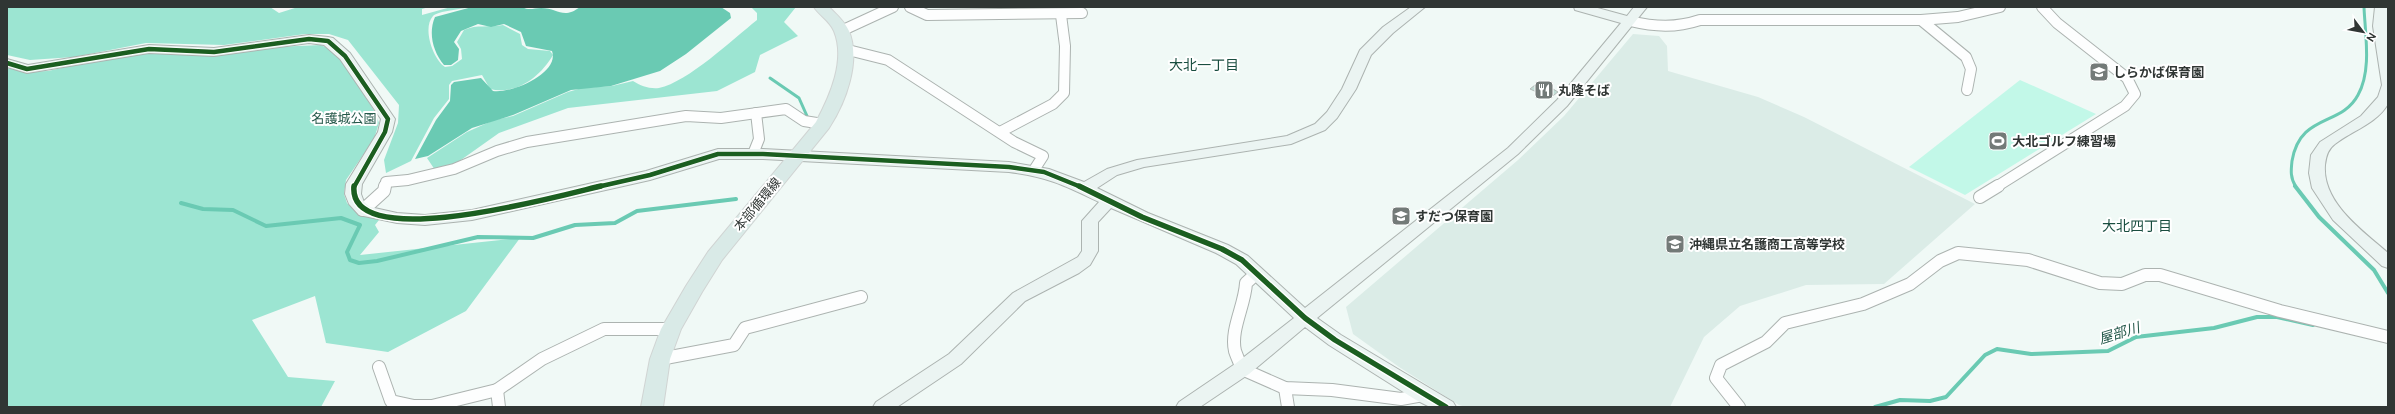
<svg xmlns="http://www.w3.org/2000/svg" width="2395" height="414" viewBox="0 0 2395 414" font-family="Ubuntu,'Noto Sans JP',sans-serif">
  <rect width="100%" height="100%" fill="#f0f9f6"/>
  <path fill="#dbece7" d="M1633 34 1659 36 1667 46 1668 71 1758 97 1804 117 1975 204 1884 284 1806 285 1740 306 1704 337 1670 407H1466L1459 405 1399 367 1353 334 1346 307 1518 160 1564 116Z"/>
  <path fill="#c2f8e8" d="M2020 80 2096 114 1965 195 1909 167Z"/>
  <g fill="#9ce5d2">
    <path d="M7 7H270L279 13 298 7H429L422 9V15L451 7H470C462 9 438 11 433 16 422 28 433 59 445 67L452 66 462 59 461 49 457 42 464 30C477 24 489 28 503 25L520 34 522 45 528 49 550 51 553 55C540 77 517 95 490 89L482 75 452 81 449 85V99L434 118 411 161 386 173 384 160 398 123 399 105 348 40 329 34H305L224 45 146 43 74 57 30 60 7 55Z"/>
    <path d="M751 7H796L784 22 798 36 760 55 755 72 717 91 568 108 499 133 451 167 435 170 427 158 467 132 494 120 513 116 568 92 582 88 612 86 633 81C641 86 649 89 659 88 688 82 733 39 757 20V13Z"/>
    <path d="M321 45 338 53 375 112 379 123 374 139 346 180 344 194 347 203 358 214 379 220 375 225 379 232 360 255 520 238 466 311 388 352 326 343 315 296 252 320 288 377 335 381 321 407H7V68L25 72 48 71 121 55 160 52 214 56 275 47Z"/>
  </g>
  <path fill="#6acab3" d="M472 7H522C530 11 533 8 541 8 558 8 563 20 580 7H721L730 13 731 18 686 54 660 71 611 86 571 90 513 115 472 128 428 156 415 159 436 120 450 101 451 85 454 82 481 78 493 91C511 94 560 73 552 51L526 46 521 32 504 24 491 27 478 24 461 31 454 42 459 49 458 60 451 65H444C433 52 428 33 435 17Z"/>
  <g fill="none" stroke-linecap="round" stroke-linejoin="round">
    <g stroke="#6acab3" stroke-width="3">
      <path d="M770 78 799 98 807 116"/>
      <path d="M2296 187C2290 178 2291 170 2292 161 2300 113 2341 127 2358 95 2372 70 2365 34 2364 7"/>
    </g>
    <g stroke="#6acab3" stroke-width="4">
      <path d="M2295 186 2319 217 2374 270 2388 293"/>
      <path d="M181 203 203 209 233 210 266 226 341 218 360 225 347 252 350 260 359 263 377 261 478 237 533 238 575 225 615 223 637 211 736 199"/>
      <path d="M1875 407 1900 400 1930 401 1946 397 1985 355 1997 349 2031 354 2108 351 2136 337 2214 328 2257 317H2277L2313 325"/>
    </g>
  </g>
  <path fill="#c2ded6" stroke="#b6bcba" d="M1540 81 1558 92 1550 98 1530 89Z"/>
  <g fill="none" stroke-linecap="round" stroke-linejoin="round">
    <g stroke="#acb3b0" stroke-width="12">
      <g id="street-far1">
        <path d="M910 7 927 15 1082 13"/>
        <path d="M1921 20 1966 57 1971 69 1967 90"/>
        <path d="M1630 21C1655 27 1676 28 1700 20H1921L1958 17 2000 7"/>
        <path d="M841 31 893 7"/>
        <path d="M844 49 888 60 1014 142 1043 156 1034 170"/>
        <path d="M1000 132 1053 104 1064 93 1065 46 1061 15"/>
        <path d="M753 154 759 139 756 113"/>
        <path d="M385 187 386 182 408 180 454 169 497 151 527 142 686 116 721 118 786 109 804 121 823 124"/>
        <path d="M1996 187 2125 106 2135 94 2127 78 2057 23 2042 7"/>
      </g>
    </g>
    <g stroke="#acb3b0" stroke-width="14">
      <g id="street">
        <path d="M1980 197 1998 186"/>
        <path d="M363 210 384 191 385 186"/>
        <path d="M1257 273 1246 283C1245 305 1230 330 1235 351 1237 357 1240 363 1242 369L1285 388 1332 390 1401 399 1423 395"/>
        <path d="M660 359 734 345 745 328 861 297"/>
        <path d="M379 367 391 401 414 406H432L497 390 542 359 604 329H671"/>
        <path d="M1285 388 1288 407"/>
        <path d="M497 390 499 407"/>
        <path d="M1739 407 1716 378 1721 365 1766 342 1785 323 1863 304 1910 284 1940 261 1958 253 2028 260 2100 283 2122 284 2145 275H2160L2280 311 2388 337"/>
      </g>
    </g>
    <g stroke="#acb3b0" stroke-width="2">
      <g id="secondary">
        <path d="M1411 7H1425L1393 33 1371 55 1356 89 1337 118 1325 130 1291 144 1144 167 1117 175 1097 188 1148 213 1228 245 1248 256 1305 308 1508 148 1557 100 1621 23 1575 10 1574 7H1594L1627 16 1634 7H1647L1567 106 1518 154 1317 318 1341 335 1453 402 1456 407H1430L1416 400 1329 345 1305 327 1249 374 1200 407H1176L1179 402 1235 364 1294 318 1236 264 1216 253 1111 208 1098 222V251L1090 265 1079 273 1025 301 961 364 897 407H873L876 402 949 354 1013 293 1078 257 1082 251V221L1099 202C1064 185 1048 177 1009 172L763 159H719L650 180 472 220 425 225 397 223 359 215 349 204 345 194 346 184 378 132 381 119 340 59 324 45 309 43 214 56 149 53 27 73 7 67V59L28 65 149 45 214 48 309 35 328 37 333 38 350 53 395 119 392 132 362 184 361 194 364 202 370 207 397 213 425 215 472 210 646 171 718 149H763L1009 162 1049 169 1084 182 1107 169 1137 160 1287 136 1315 124 1327 112 1342 89 1360 50 1383 27Z"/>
        <path d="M2375 7H2387L2388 104C2376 124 2353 130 2335 144 2328 149 2326 156 2325 165 2322 203 2363 231 2388 253V268L2382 266 2333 220 2312 188 2309 173 2311 155 2320 142 2361 116 2378 97 2382 85 2373 26Z"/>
      </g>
    </g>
    <g stroke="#d0d4d3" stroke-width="2">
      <path id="primary" d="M814 7H829C836 14 845 22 849 31 861 61 846 102 829 128L722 260 702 292 681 329 670 359 663 407H641L650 359 661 329 686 286 708 252 816 122C830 96 846 60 834 31 830 21 819 15 814 7Z"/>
    </g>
    <use href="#street-far1" stroke="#fdfefe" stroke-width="10"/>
    <use href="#street" stroke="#fdfefe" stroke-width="12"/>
    <use href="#secondary" fill="#ebf4f2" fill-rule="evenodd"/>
    <use href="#primary" fill="#d9eae7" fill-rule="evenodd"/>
    <g stroke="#fff" stroke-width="6">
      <g id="cycleway-far1">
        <path d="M7 63 27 69 149 49 214 52 309 39 328 41 345 56 388 119 385 132 354 187"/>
        <path d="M597 187 650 175 718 154H763L1009 167 1044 172 1081 187"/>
      </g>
    </g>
    <g stroke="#fff" stroke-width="8">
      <g id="cycleway">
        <path d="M354 186C347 256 566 194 601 186"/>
        <path d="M1079 186 1142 217 1222 249 1242 260 1305 318 1335 340 1446 407"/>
      </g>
    </g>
    <use href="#cycleway-far1" stroke="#1b5e20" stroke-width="4.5"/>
    <use href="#cycleway" stroke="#1b5e20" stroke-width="5.5"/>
  </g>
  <defs>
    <g id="school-square" transform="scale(1)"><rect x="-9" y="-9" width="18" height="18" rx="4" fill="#737a78" stroke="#fff"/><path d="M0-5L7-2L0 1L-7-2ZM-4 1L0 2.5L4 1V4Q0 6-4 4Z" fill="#fff"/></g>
    <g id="restaurant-square" transform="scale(1)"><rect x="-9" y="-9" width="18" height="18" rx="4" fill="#737a78" stroke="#fff"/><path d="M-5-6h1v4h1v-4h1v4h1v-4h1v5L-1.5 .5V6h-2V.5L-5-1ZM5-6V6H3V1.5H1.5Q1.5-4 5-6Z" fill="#fff"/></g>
    <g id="stadium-square" transform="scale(1)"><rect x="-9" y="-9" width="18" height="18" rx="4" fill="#737a78" stroke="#fff"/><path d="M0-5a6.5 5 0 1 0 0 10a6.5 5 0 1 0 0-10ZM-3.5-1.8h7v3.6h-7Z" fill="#fff"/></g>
  </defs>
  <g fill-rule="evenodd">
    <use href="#school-square" x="2099" y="72"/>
    <use href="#restaurant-square" x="1544" y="90"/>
    <use href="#stadium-square" x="1998" y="141"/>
    <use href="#school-square" x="1401" y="216"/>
    <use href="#school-square" x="1675" y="244"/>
  </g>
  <g text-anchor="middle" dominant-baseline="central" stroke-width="4" stroke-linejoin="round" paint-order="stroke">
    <g font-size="13" font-weight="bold" fill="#303634" stroke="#fff" text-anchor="start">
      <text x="2113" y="72">しらかば保育園</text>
      <text x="1558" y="90">丸隆そば</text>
      <text x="2012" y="141">大北ゴルフ練習場</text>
      <text x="1415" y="216">すだつ保育園</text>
      <text x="1689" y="244">沖縄県立名護商工高等学校</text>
    </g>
    <g font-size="13" fill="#25584a" stroke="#fff">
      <text x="344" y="118">名護城公園</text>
    </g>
    <g font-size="13" fill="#303634" stroke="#fff">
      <text transform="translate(757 204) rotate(-50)">本部循環線</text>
    </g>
    <g font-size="14" fill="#1a4e40" stroke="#fff">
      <text x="1204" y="65">大北一丁目</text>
      <text x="2137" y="226">大北四丁目</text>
    </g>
    <g font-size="14" font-style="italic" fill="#24584a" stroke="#fff">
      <text transform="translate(2119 333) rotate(-17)">屋部川</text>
    </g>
  </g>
  <rect width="2395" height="414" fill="none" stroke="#303634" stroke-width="16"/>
  <g transform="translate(2363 32) rotate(122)" stroke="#ffffff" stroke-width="3" paint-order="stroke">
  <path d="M0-3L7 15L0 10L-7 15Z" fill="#303634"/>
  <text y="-6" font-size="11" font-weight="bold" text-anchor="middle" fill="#303634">N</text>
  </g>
</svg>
